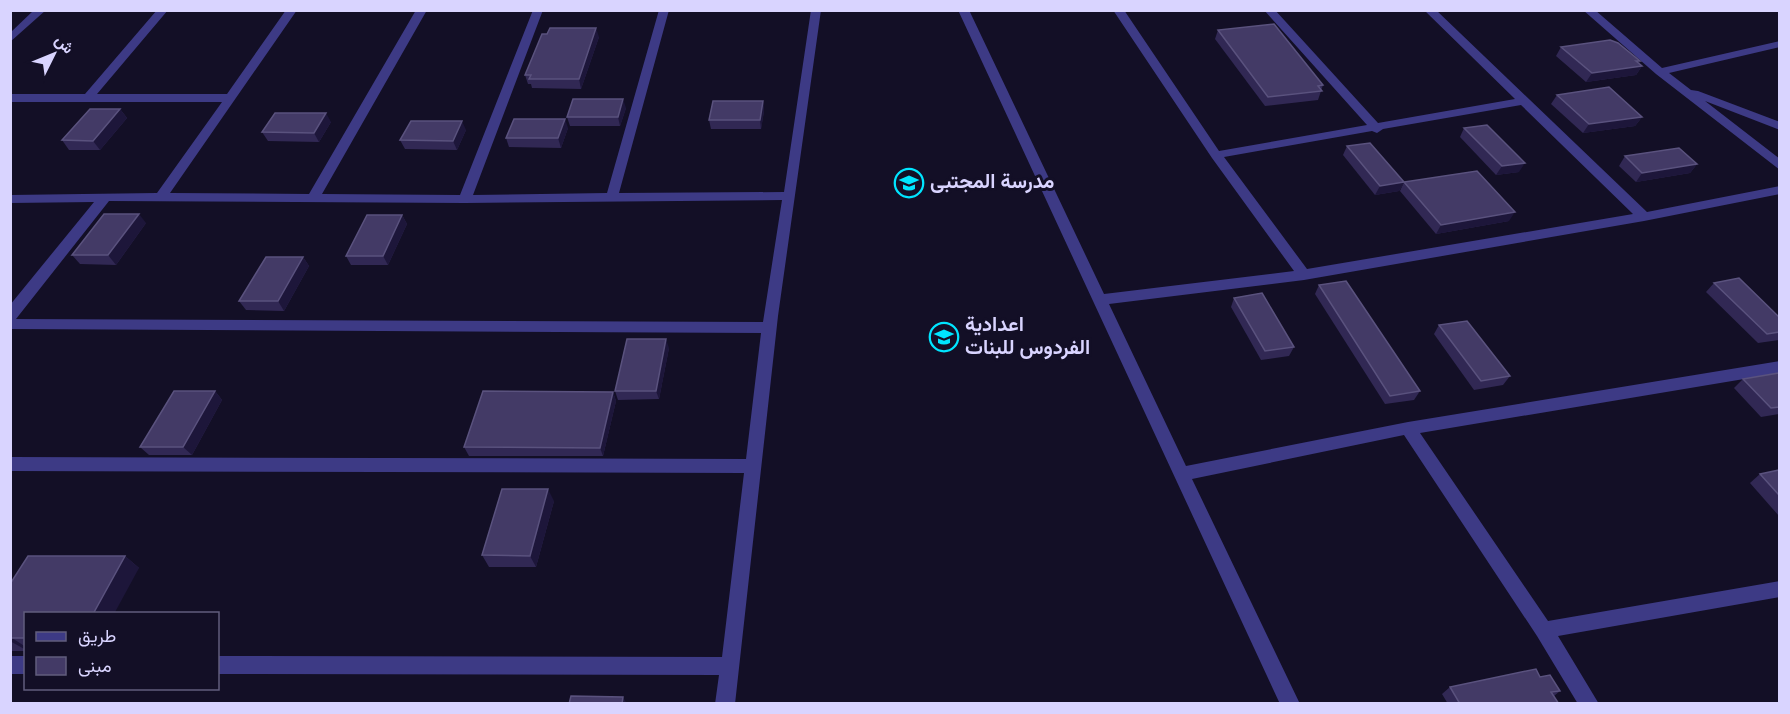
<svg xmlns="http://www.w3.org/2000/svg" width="1790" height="714" viewBox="0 0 1790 714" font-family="Overpass,Vazirmatn,sans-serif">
  <rect width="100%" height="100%" fill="#130f26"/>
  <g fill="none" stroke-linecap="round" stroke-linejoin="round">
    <g fill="#3d3a85" fill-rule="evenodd">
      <path d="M34 10H46L10 42V33Z"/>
      <path d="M157 10H168L97 94H227L286 10H297L170 193 309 194 416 10H427L322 194 460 195 533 10H543L473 195 607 193 659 10H669L619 193 784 192 811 10H821L778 316 735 704H715L719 675 218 674V656L722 657 744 473 10 471V457L746 459 761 333 10 329V305L94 202 10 203V195L157 193 222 102H10V94H85ZM782 200 763 322 16 319 109 201 465 203Z"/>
      <path d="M958 10H969L1104 294 1294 271 1212 158 1113 10H1124L1219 151 1367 125 1264 10H1275L1378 123 1515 99 1424 10H1436L1647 212 1780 186V194L1644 221 1304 280 1109 304 1186 466 1408 422 1780 361V373L1420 433 1548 621 1780 581V597L1558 636 1599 704H1578L1537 636 1404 435 1192 479 1300 704H1280ZM1521 105 1633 214 1307 269 1224 157 1372 131 1377 133 1383 129Z"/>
      <path d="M1583 10H1595L1662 68 1780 41V47L1669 73 1691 90 1698 91 1780 122V130L1705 101 1780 159V170L1656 74Z"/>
      <rect x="10" y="656" width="16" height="18"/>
    </g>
  </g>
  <g fill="#312854">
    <path d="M1218 30 1323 85 1318 100 1265 106 1215 39Z"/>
    <path d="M547 34 599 37 581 89 532 88 531 84H528L525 75Z"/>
    <path d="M1561 47 1640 61 1639 64 1642 66 1636 75 1586 82 1556 56Z"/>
    <path d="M1557 95 1642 117 1635 126 1583 133 1551 104Z"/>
    <path d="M763 101 764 111 761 129H711L709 120Z"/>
    <path d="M626 108 620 126H570L567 117Z"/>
    <path d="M120 109 127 118 100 150H69L62 140Z"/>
    <path d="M331 122 319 142 268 141 262 132Z"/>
    <path d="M568 128 561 148 509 147 506 138Z"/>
    <path d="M1464 128 1519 172 1496 175 1460 137Z"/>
    <path d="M466 130 457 150 405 149 400 140Z"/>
    <path d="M1347 146 1404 182 1399 191 1375 195 1343 155Z"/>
    <path d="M1625 156 1697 164 1690 173 1636 182 1619 166Z"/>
    <path d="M1404 182 1509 221 1436 234 1400 191Z"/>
    <path d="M402 215 407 224 388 265H351L346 256Z"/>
    <path d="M146 223 116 265 80 264 72 255Z"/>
    <path d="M303 257 309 266 284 311 246 310 239 301Z"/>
    <path d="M1714 283 1779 317V340L1758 343 1706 292Z"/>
    <path d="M1319 285 1420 391 1414 400 1385 404 1315 294Z"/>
    <path d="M1234 298 1294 347 1289 356 1261 360 1231 307Z"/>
    <path d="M1439 325 1510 376 1503 385 1474 390 1434 334Z"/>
    <path d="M669 348 659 399 618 400 615 391Z"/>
    <path d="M1779 373V414L1761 417 1734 388 1743 379Z"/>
    <path d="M215 391 222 400 192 455H149L140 447Z"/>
    <path d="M613 392 616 401 603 456H469L464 447Z"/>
    <path d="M1779 470V516L1750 483 1760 474Z"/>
    <path d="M554 501 536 567H489L482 555Z"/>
    <path d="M125 556 139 568 26 614V651H10V584Z"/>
    <path d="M1540 677 1560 691 1554 696 1559 704H1448L1442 694 1450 687Z"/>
  </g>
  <g fill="#1d163a">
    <path d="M596 28 599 37 581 89 579 79Z"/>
    <path d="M1636 61H1640L1636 67 1642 66 1636 75 1586 82 1592 73Z"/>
    <path d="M623 99 626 108 620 126 618 117Z"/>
    <path d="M763 101 764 111 761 129 760 120Z"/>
    <path d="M120 109 127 118 100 150 93 141Z"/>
    <path d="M326 113 331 122 319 142 314 133Z"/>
    <path d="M1642 117 1635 126 1583 133 1589 124Z"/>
    <path d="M565 119 568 128 561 148 558 138Z"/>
    <path d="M462 121 466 130 457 150 453 141Z"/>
    <path d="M1525 163 1519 172 1496 175 1502 166Z"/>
    <path d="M1697 164 1690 173 1636 182 1642 173Z"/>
    <path d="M1404 182 1399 191 1375 195 1380 186Z"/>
    <path d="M1515 212 1509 221 1436 234 1441 225Z"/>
    <path d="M139 214 146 223 116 265 108 255Z"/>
    <path d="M402 215 407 224 388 265 383 256Z"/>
    <path d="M303 257 309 266 284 311 278 301Z"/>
    <path d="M666 339 669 348 659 399 656 391Z"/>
    <path d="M215 391 222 400 192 455 183 447Z"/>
    <path d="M613 392 616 401 603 456 600 448Z"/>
    <path d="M548 489 554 501 536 567 530 556Z"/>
    <path d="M125 556 139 568 114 614H93Z"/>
    <path d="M12 638 26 647V650L10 641Z"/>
    <path d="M623 697 627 704H622Z"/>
  </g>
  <g fill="#433a66" stroke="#5a527e" stroke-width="1.5">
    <path d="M1274 24 1323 85 1318 86 1322 91 1268 97 1218 30Z"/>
    <path d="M550 28H596L579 79H529L531 75H525L542 34H547Z"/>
    <path d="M1610 40 1618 43 1640 61H1636L1642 66 1592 73 1561 47Z"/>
    <path d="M1609 87 1642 117 1589 124 1557 95Z"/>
    <path d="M573 99H623L618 117H567Z"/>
    <path d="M713 101H763L760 120H709Z"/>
    <path d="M90 109H120L93 141 62 140Z"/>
    <path d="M275 113H326L314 133 262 132Z"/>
    <path d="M514 119H565L558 138H506Z"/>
    <path d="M411 121H462L453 141 400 140Z"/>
    <path d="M1487 125 1525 163 1502 166 1464 128Z"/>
    <path d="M1370 143 1404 182 1380 186 1347 146Z"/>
    <path d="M1679 148 1697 164 1642 173 1625 156Z"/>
    <path d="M1477 171 1515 212 1441 225 1404 182Z"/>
    <path d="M104 214H139L108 255H72Z"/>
    <path d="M367 215H402L383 256H346Z"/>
    <path d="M266 257H303L278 301H239Z"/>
    <path d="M1739 278 1779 317V332L1767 334 1714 283Z"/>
    <path d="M1346 281 1420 391 1390 396 1319 285Z"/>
    <path d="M1262 293 1294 347 1265 351 1234 298Z"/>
    <path d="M1467 321 1510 376 1481 381 1439 325Z"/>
    <path d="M627 339H666L656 391H615Z"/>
    <path d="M1779 373V407L1771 408 1743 379Z"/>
    <path d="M174 391H215L183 447H140Z"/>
    <path d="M483 391 613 392 600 448 464 447Z"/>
    <path d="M1779 470V495L1760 474Z"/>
    <path d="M502 489H548L530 556 482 555Z"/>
    <path d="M28 556H125L93 614H26V638H12L10 640V584Z"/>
    <path d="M1536 669 1540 677 1550 675 1560 691 1551 692 1559 704H1460L1450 687Z"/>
    <path d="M571 696 623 697 622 704H569Z"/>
  </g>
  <defs>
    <g id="school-ring" transform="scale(1.5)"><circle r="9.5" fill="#130f26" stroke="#00e5ff" stroke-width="1.5"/><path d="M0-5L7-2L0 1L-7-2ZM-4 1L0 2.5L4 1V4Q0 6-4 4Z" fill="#00e5ff"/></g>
  </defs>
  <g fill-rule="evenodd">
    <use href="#school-ring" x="909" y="183"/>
    <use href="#school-ring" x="944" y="337"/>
  </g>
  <g text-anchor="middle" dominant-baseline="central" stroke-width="6" stroke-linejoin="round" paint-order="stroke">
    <g font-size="20" font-weight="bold" fill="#d9d4ff" stroke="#130f26" text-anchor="start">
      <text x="930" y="183">مدرسة المجتبى</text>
      <text x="965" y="326">اعدادية<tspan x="965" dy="23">الفردوس للبنات</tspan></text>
    </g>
  </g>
  <rect width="1790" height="714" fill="none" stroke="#d9d4ff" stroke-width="24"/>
  <rect x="24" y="612" width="195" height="78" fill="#130f26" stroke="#625e7d" stroke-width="1.5"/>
  <rect x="36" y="632" width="30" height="9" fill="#3d3a85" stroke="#625e7d" stroke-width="1.5"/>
  <text x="78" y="642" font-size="18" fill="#d9d4ff">طريق</text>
  <rect x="36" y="657" width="30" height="18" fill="#433a66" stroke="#625e7d" stroke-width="1.5"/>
  <text x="78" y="672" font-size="18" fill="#d9d4ff">مبنى</text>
  <g transform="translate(54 54) rotate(47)" stroke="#130f26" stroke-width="4.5" paint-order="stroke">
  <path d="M0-4.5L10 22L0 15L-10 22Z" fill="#d9d4ff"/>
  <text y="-9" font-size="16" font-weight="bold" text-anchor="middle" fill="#d9d4ff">ش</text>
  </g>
</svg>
